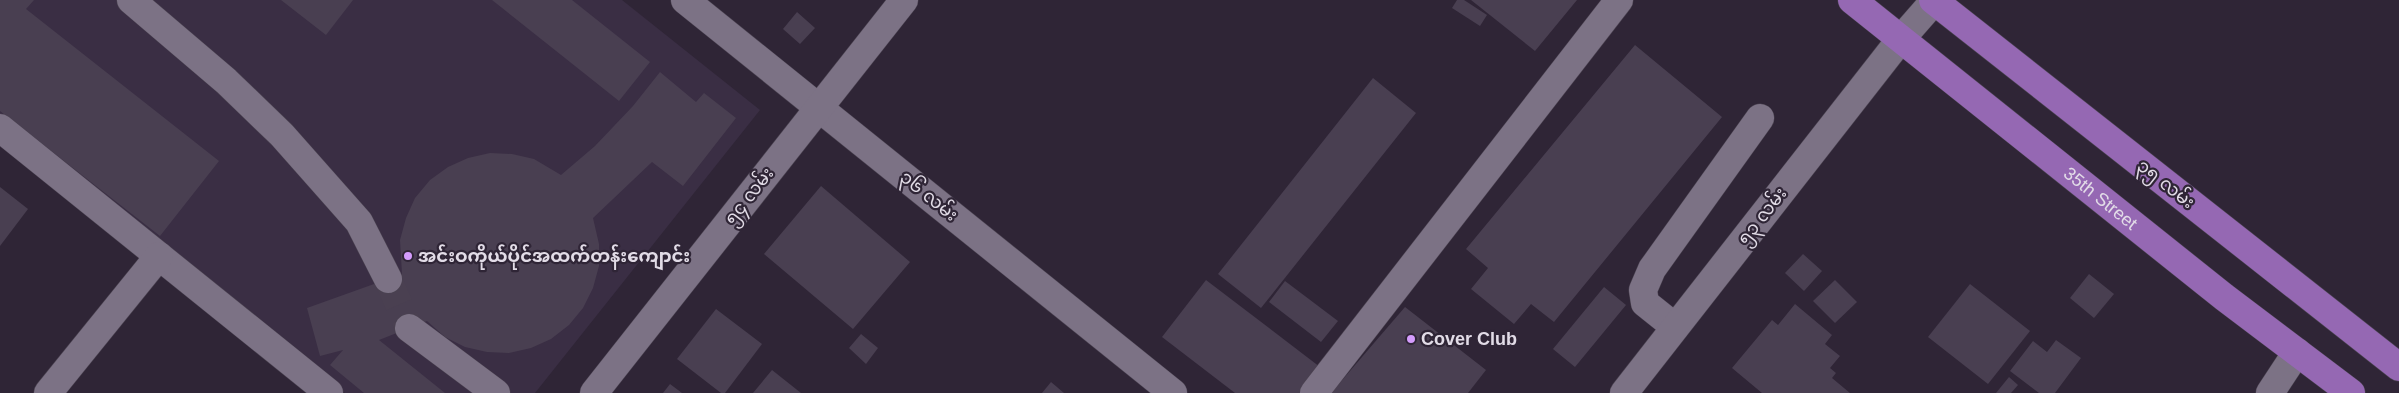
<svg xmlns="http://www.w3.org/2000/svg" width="2399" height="393" viewBox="0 0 2399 393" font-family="Arial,'Noto Sans Myanmar',sans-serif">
  <rect width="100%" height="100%" fill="#2f2536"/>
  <path fill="#3a2e44" d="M0 0H622L760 110 535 393H345L0 118Z"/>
  <g fill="#493f51">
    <path d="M0 0H34L26 9 219 161 160 236 0 111Z"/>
    <path d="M281 0H353L326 35Z"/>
    <path d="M492 0H572L650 62 619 101Z"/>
    <path d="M1457 0H1464L1487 15 1480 26 1452 8Z"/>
    <path d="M1471 0H1577L1535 51Z"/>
    <path d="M797 12 815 28 800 44 783 29Z"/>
    <path d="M1635 45 1722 117 1554 322 1531 304 1514 324 1471 289 1488 268 1466 249Z"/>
    <path d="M660 72 696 102 704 93 736 118 683 186 652 162 593 218 599 244V266L593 288 583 308 569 325 551 339 531 348 509 353 487 352 465 347 445 337 427 321 379 340 445 393H364L330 365 343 350 320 356 307 308 402 274 400 240 406 218 415 198 430 180 448 167 468 158 490 153 512 154 534 159 561 175 595 146 633 106Z"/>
    <path d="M1373 78 1416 113 1261 308 1218 274Z"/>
    <path d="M821 186 910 262 853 329 764 254Z"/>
    <path d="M0 187 28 209 0 246Z"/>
    <path d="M1803 254 1822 271 1804 291 1785 273Z"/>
    <path d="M2089 274 2114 294 2094 318 2070 298Z"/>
    <path d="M1206 280 1320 367 1300 393H1235L1162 337Z"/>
    <path d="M1835 280 1857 302 1835 323 1813 301Z"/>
    <path d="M1285 281 1338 321 1321 342 1269 302Z"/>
    <path d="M1970 284 2030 331 1988 384 1928 337Z"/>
    <path d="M1604 287 1626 305 1575 367 1553 349Z"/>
    <path d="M1795 304 1832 335 1825 344 1840 356 1830 368 1836 373 1832 378 1850 393H1762L1732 368 1772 320 1778 325Z"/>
    <path d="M1405 307 1486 370 1468 393H1331Z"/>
    <path d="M716 309 762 344 725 393H721L677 359Z"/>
    <path d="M861 334 878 348 866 364 849 348Z"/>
    <path d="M2056 340 2081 358 2055 393H2039L2010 371 2033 341 2047 352Z"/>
    <path d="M772 370 801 393H753Z"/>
    <path d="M2009 377 2018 385 2011 393H1996Z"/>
    <path d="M1051 382 1064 393H1042Z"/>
    <path d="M670 384 682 393H663Z"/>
  </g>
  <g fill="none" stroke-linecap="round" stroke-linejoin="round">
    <path stroke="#4a4051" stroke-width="28" stroke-dasharray="28 14" stroke-linecap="butt" d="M388 279 409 328"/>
    <g stroke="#4c4452" stroke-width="29">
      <g id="minor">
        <path d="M131 0 226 81 282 135 359 222 388 279"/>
        <path d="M685 0 1173 393"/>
        <path d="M0 128 329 393"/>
        <path d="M1675 327 1645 303 1643 290 1652 269 1760 118"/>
        <path d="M409 328 496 393"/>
        <path d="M48 393 159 256"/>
        <path d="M594 393 904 0"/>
        <path d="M1314 393 1619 0"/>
        <path d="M1624 393 1900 40 1935 0"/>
        <path d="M2270 393 2297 352"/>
      </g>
    </g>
    <g stroke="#4c4452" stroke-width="29">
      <g id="major">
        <path id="s1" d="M1852 0 2224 297 2351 393"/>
        <path d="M1933 0 2399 367"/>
      </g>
    </g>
    <use href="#minor" stroke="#7c7285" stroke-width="28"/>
    <use href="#major" stroke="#9568b3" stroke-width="28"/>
  </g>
  <g fill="#d49cfc" stroke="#2f2536" stroke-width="2">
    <circle cx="408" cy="256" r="5"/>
    <circle cx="1411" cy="339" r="5"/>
  </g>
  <g text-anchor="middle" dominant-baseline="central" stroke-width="4.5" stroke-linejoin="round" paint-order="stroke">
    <g font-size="18" fill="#e2dce7" stroke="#2f2536">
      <text transform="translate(2166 184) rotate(38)">၃၅ လမ်း</text>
      <text transform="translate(749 196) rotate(-52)">၅၄ လမ်း</text>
      <text transform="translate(929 196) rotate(39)">၃၆ လမ်း</text>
      <text stroke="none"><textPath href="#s1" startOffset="318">35th Street</textPath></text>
      <text transform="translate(1762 216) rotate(-52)">၅၃ လမ်း</text>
    </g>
    <g font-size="18" font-weight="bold" fill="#e2dce7" stroke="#2f2536" text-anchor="start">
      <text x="418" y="256">အင်းဝကိုယ်ပိုင်အထက်တန်းကျောင်း</text>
      <text x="1421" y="339">Cover Club</text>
    </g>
  </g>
</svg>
